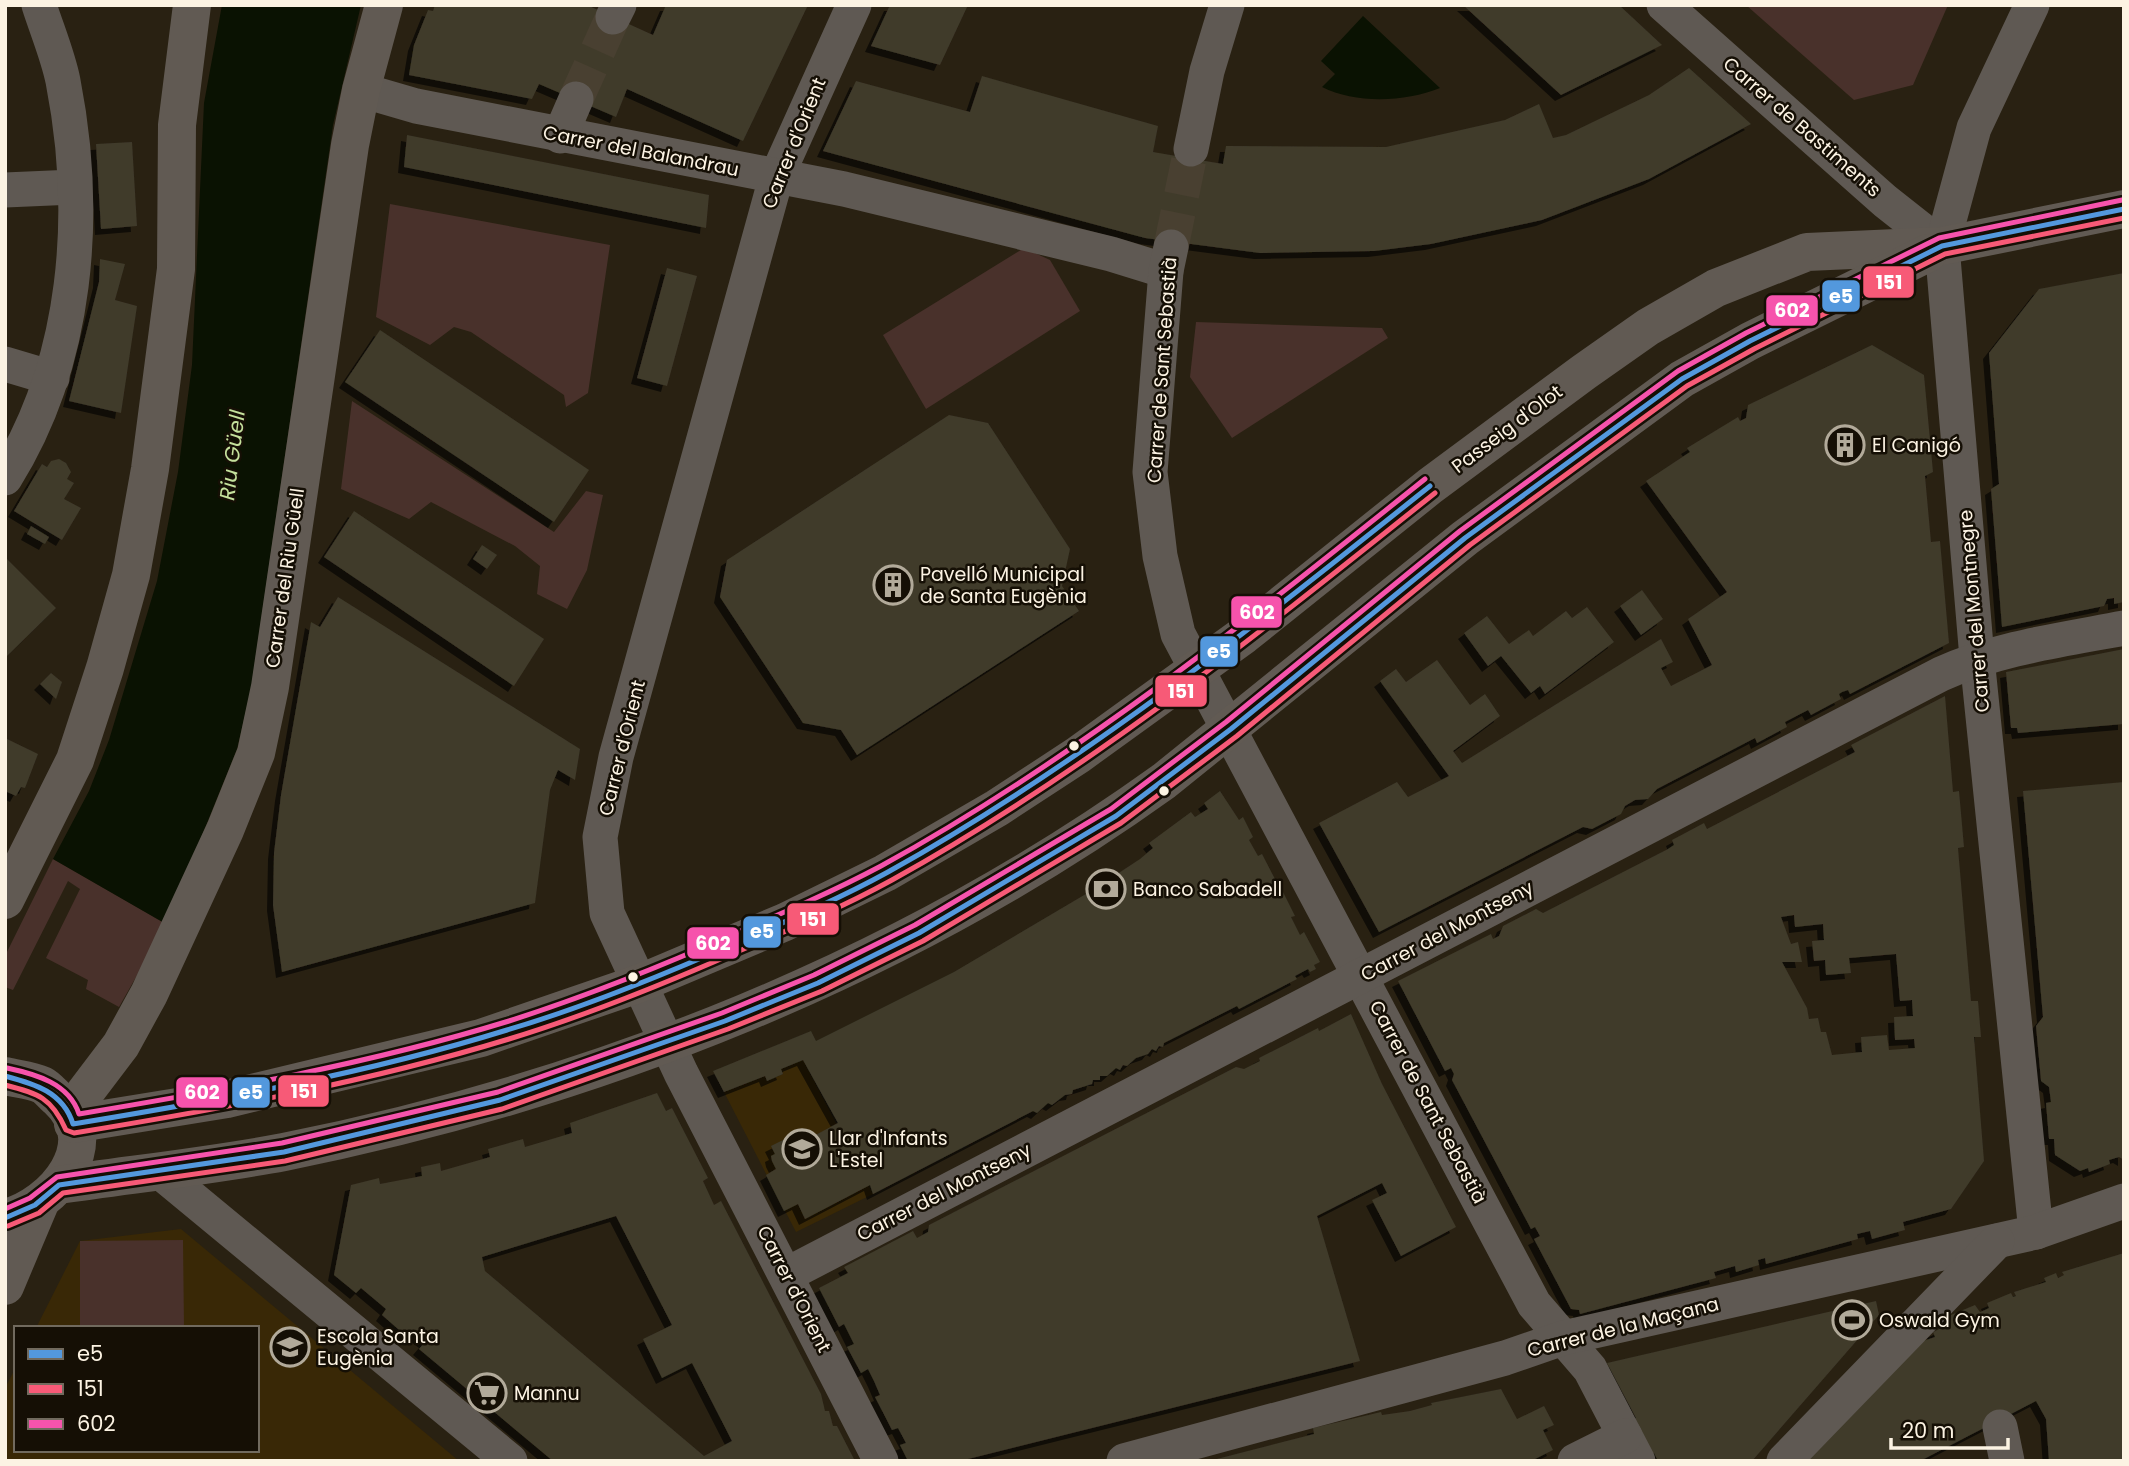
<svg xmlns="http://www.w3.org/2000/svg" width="2129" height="1466" viewBox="0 0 2129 1466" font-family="Poppins,sans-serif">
  <defs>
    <filter id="shadow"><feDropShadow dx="-6" dy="6" stdDeviation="0" flood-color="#0009"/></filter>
  </defs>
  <rect width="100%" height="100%" fill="#292112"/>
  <g fill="#392806">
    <path d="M803 1060 873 1194 796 1232 724 1092 765 1076 767 1081 783 1074 781 1069Z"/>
    <path d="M181 1229 459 1461H5V1388L16 1367V1450H257V1328H36L80 1241Z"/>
  </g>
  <g fill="#49312b">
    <path d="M1746 5H1948L1913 85 1854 100Z"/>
    <path d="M390 204 610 245 588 393 566 407 564 395 471 332 454 327 430 345 376 317Z"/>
    <path d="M1024 248 1050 260 1080 311 926 409 883 335Z"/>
    <path d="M1196 322 1382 328 1388 338 1232 438 1190 377Z"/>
    <path d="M352 401 554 532 586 491 603 495 587 570 567 609 537 594 540 566 515 546 431 502 409 519 341 489Z"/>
    <path d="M53 859 166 924 119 1007 86 989 88 980 46 958 80 889 68 881 13 990 5 987V956Z"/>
    <path d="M183 1240 184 1328H80V1241Z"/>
  </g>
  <g fill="#0a1202">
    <path d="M222 5H361L333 125 251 689 237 749 166 924 53 859 89 791 109 740 157 581 178 472 192 365 204 103Z"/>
    <path d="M1363 16 1440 88C1405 102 1356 104 1322 87L1335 74 1321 61Z"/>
  </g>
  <g fill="#3f3a2b" fill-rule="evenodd" filter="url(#shadow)">
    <path d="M435 5H587L653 35 666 5H808L743 141 627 89 616 117 539 84 532 99 409 75 414 45 428 10 433 11Z"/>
    <path d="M890 5H968L940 65 871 46Z"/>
    <path d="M1463 5H1619L1662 45 1561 95Z"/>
    <path d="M1689 68 1751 124 1649 179 1542 220 1431 244 1374 251 1260 253 1145 238 823 151 856 81 970 112 982 76 1158 126 1153 152 1223 164 1226 146 1386 147 1505 120 1539 104 1553 138 1566 135 1649 95Z"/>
    <path d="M407 135 709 195 706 228 404 167Z"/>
    <path d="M132 142 137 226 101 229 96 144Z"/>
    <path d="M100 259 125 264 115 300 137 306 121 413 69 401 99 282Z"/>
    <path d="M667 268 697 276 667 386 637 378Z"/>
    <path d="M2124 273V602L2114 604V598L2107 599 2104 606 2002 627 1991 489 1999 484 1989 353 2039 289Z"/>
    <path d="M380 330 589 470 554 522 345 382Z"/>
    <path d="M1872 345 1924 375 1933 472 1925 476 1931 542 1940 541 1949 643 1850 694 1848 690 1842 692 1839 694 1841 699 1811 715 1808 710 1785 722 1787 727 1757 743 1755 738 1657 789 1648 799 1635 800 1625 806 1621 814 1592 829 1583 827 1379 932 1319 823 1397 782 1408 797 1449 776 1380 681 1396 669 1406 682 1437 660 1470 705 1485 694 1500 716 1453 751 1462 763 1661 639 1673 662 1661 668 1671 686 1712 665 1688 619 1727 592 1646 481 1690 452 1687 448 1738 417 1740 421 1746 418 1748 405Z"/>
    <path d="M949 415 988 423 1070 549 1062 586 1079 611 857 755 841 730 803 723 720 597 727 560Z"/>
    <path d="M59 459 66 463 71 472 67 479 74 483 64 499 81 508 62 540 14 511 42 464 47 467 51 461Z"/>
    <path d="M354 511 544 639 514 686 324 557Z"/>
    <path d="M31 526 49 537 45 544 27 534Z"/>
    <path d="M482 545 497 555 487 569 473 559Z"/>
    <path d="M7 559 56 608 5 658V560Z"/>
    <path d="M1642 590 1663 619 1641 635 1620 606Z"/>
    <path d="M338 597 580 749 575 780 558 770 550 790 535 903 282 972 273 905 274 853 281 795 311 622 320 627Z"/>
    <path d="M1587 607 1614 642 1545 694 1540 686 1531 693 1501 656 1488 666 1464 633 1487 616 1509 644 1529 630 1533 636 1566 611 1572 618Z"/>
    <path d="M2124 649V724L2018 733 2017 728H2011L2006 672Z"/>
    <path d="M51 673 62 682 56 699 40 684Z"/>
    <path d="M1945 696 1953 792 1959 791 1964 847 1958 848 1971 1001H1978L1981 1037H1974L1984 1161 1951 1209 1903 1222 1905 1230 1872 1239 1870 1231 1857 1234 1858 1239 1766 1264 1765 1258 1758 1260 1759 1265 1736 1272 1735 1266 1714 1272 1716 1278 1580 1314 1579 1310 1571 1309 1534 1239 1540 1236 1535 1227 1531 1229 1452 1080 1454 1074 1451 1068 1445 1071 1398 981 1491 934 1493 939 1499 936 1503 926 1536 909 1543 913 1668 849 1674 845 1672 840 1704 823 1707 829 1855 752 1851 745ZM1794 915 1795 927 1823 924 1824 940 1812 941 1814 961 1825 960 1826 975 1851 973 1849 958 1896 954 1900 1001 1912 1000 1913 1016 1894 1017 1895 1040 1914 1039 1915 1048 1889 1050 1887 1035 1861 1037 1862 1052 1832 1055 1826 1032H1821L1818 1018 1809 1019 1807 1008 1782 962H1802L1798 942 1791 944 1781 917Z"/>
    <path d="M5 738 38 754 25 788 21 787 16 796 5 791Z"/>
    <path d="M2124 782V1160L2119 1157 2109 1160 2110 1164 2089 1172 2088 1168 2080 1171 2055 1155 2054 1139H2049L2046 1103 2051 1102 2049 1087 2041 1081 2036 1026 2043 1017 2023 791Z"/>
    <path d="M1220 791 1239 820 1243 817 1253 837 1249 840 1258 856 1262 854 1276 881 1272 883 1277 891 1281 888 1295 916 1291 917 1300 935 1304 932 1320 962 1314 965 1316 969 1310 972 1308 969 1295 976 1297 979 1239 1009 1237 1006 1164 1043 1163 1047 1159 1046 1156 1051 1152 1049 1148 1054 1136 1058 1127 1066 1123 1065 1120 1070 1116 1068 1107 1076H1100V1080H1093L1092 1084 1073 1090 1072 1094 1065 1095 1052 1105 1048 1103 1037 1113 1033 1111 873 1194 870 1185 805 1219 798 1204 784 1211 766 1175 776 1169 772 1161 771 1156 775 1154 771 1146 787 1138 793 1147 838 1123 803 1060 781 1069 783 1074 767 1081 765 1076 724 1092 713 1071 811 1031 816 1041 954 972 1096 888 1140 859 1153 848 1149 843 1191 812 1195 817 1208 809 1204 803Z"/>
    <path d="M1351 1014 1382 1084 1456 1227 1401 1256 1372 1200 1387 1193 1382 1183 1317 1216 1360 1361 960 1461H908L900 1445 906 1443 898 1428 892 1430 875 1397 880 1395 874 1381 868 1369 861 1373 847 1347 854 1344 844 1324 839 1327 819 1288 848 1273 844 1267 913 1231 917 1238 928 1232 929 1225 1236 1067 1244 1069 1260 1061 1259 1058 1318 1028 1319 1031Z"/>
    <path d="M657 1093 666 1111 672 1108 708 1178 703 1181 714 1205 721 1201 821 1394 825 1411H829L833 1426H837L855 1461H553L419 1349 425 1342 410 1330 406 1336 382 1315 386 1309 361 1288 356 1293 334 1275 351 1185 379 1178 380 1184 422 1176 421 1167 440 1163 441 1171 490 1157 488 1149 523 1139 525 1147 572 1133 570 1123ZM616 1216 672 1325 643 1339 662 1378 692 1363 732 1441 704 1456 485 1271 482 1257Z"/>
    <path d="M2124 1253V1461H2049L2046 1419 2036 1401 1920 1461H1795L1909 1346 1935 1337 1933 1332 1948 1325 1946 1317 1975 1305 1980 1312 1985 1310 1989 1308 1987 1303 2011 1293 2013 1297 2016 1296 2014 1292 2046 1282 2044 1278 2056 1273 2058 1278 2064 1275 2062 1272Z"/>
    <path d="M1876 1301 1879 1315 1752 1461H1658L1654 1453 1651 1455 1632 1420 1636 1418 1607 1363Z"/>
    <path d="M1501 1389 1517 1419 1544 1406 1554 1425 1543 1430 1553 1450 1531 1461H1209L1314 1434 1313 1428 1381 1412 1382 1415 1410 1411 1432 1405 1431 1403Z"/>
  </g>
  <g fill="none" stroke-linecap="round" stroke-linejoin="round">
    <g stroke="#494031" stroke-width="35" stroke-dasharray="35 18" stroke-linecap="butt">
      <path d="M576 99 613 17"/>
      <path d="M1171 247 1191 149"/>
    </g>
    <g stroke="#5f5953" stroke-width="35">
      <path d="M854 5 776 178 616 757 600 837 607 913 681 1073 881 1461"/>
      <path d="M1664 5 1885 201 1942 246"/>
      <path d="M2032 5 1974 128 1942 246 1977 658 2036 1232"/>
      <path d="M613 17 619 5"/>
      <path d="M361 90 416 106 844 189 1111 254 1166 271"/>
      <path d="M560 136 576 99"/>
      <path d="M1191 149 1207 71 1227 5"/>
      <path d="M5 190 74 187"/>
      <path d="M1171 247 1166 271 1150 472 1160 556 1178 634 1534 1304 1590 1369 1638 1461"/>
      <path d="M5 364 52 378"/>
      <path d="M5 478C78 361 89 214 63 81 58 56 47 30 39 5"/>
      <path d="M159 1171 510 1461"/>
      <path d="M786 1275 1941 674C1999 648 2061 640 2124 628"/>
      <path d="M2000 1427 2007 1461"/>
      <path d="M1124 1461 1505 1358 1563 1338 2036 1232 2124 1201"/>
      <path d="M1575 1461 1625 1436"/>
      <path d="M1784 1461 1997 1241"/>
    </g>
    <g stroke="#615a53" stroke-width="38">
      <path d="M5 900 75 760 105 668 131 575 150 469 176 269 177 125 192 5"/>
      <path d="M5 1076C17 1079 31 1080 42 1085 48 1088 53 1095 58 1099 106 1143 55 1205 5 1218"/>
      <path d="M71 1111 121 1045 149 994 225 830 256 753 270 687 350 145 361 90 384 5"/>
      <path d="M73 1124 227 1099 481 1038 638 984 785 922 885 873 997 808 1078 755 1244 635 1430 486 1584 372 1648 327 1716 288 1807 252 1942 246 2124 209"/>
      <path d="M59 1185C134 1174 210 1166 284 1152 598 1089 904 968 1164 781L1465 538 1682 379 1750 341 1928 253"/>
      <path d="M5 1286 40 1203"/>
    </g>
    <g stroke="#150f05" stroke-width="10">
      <g id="bus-1">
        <path d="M5 1076C35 1084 63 1092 73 1124 219 1100 365 1074 507 1030 585 1007 661 976 736 943 787 921 839 899 888 872 1082 764 1257 624 1430 486"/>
        <path d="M5 1218 35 1205 59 1185 284 1152 500 1100 725 1021 818 983 919 933 1116 816 1231 729 1465 538 1682 379 1750 341 1942 246 2124 209"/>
      </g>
    </g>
    <g stroke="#150f05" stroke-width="10">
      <g id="bus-2">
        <path d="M5 1085C38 1093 52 1098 66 1130L74 1133C221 1109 368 1082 509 1039 588 1015 664 984 739 951 791 929 843 907 892 880 1087 772 1262 631 1435 493"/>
        <path d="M8 1226 39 1213 63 1193 285 1161 502 1109 728 1029 822 991 923 941 1121 823 1237 736 1470 545 1687 386 1754 349 1945 254 2124 218"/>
      </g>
    </g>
    <g stroke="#150f05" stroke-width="10">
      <g id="bus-3">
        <path d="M7 1068C35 1074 69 1083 79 1114 223 1090 369 1064 509 1021 587 996 662 966 736 933 785 912 834 891 881 866 1076 759 1251 618 1425 479"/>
        <path d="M5 1209 30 1198 57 1177 282 1143 498 1092 722 1013 814 975 915 925 1111 809 1226 722 1460 531 1678 371 1746 333 1939 238 2122 200"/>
      </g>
    </g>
    <use href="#bus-1" stroke="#5398dd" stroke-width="5"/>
    <use href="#bus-2" stroke="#f75a77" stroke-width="5"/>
    <use href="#bus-3" stroke="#f653ac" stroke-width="5"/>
  </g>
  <defs>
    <g id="building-ring" transform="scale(2.0125)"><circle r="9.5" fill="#150f05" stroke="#b2aa9a" stroke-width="1.5"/><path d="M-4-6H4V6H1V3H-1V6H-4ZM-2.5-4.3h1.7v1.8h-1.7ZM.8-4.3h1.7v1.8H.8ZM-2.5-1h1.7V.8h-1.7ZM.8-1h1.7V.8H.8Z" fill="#b2aa9a"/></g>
    <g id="bank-ring" transform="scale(2.0125)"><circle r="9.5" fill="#150f05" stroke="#b2aa9a" stroke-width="1.5"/><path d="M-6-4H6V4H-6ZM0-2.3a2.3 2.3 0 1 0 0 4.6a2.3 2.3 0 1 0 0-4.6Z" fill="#b2aa9a"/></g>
    <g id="school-ring" transform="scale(2.0125)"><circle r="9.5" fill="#150f05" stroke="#b2aa9a" stroke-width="1.5"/><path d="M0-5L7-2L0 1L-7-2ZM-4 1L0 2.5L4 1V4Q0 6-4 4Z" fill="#b2aa9a"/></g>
    <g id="stadium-ring" transform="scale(2.0125)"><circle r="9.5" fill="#150f05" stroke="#b2aa9a" stroke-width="1.5"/><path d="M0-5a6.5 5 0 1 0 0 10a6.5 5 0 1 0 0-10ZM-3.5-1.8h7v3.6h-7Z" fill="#b2aa9a"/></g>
    <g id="supermarket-ring" transform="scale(2.0125)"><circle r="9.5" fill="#150f05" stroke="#b2aa9a" stroke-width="1.5"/><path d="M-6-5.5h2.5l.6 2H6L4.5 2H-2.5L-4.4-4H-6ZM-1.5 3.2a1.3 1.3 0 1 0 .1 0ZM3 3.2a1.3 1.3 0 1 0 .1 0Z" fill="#b2aa9a"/></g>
  </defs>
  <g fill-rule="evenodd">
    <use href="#building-ring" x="1845" y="445"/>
    <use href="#building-ring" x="893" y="585"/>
    <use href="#bank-ring" x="1106" y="889"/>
    <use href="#school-ring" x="802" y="1149"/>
    <use href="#stadium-ring" x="1852" y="1320"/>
    <use href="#school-ring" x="290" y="1347"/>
    <use href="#supermarket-ring" x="487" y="1393"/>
  </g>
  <g fill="#fcf3e3" stroke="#150f05" stroke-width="2.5">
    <circle cx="1074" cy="746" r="6"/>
    <circle cx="1164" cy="791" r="6"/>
    <circle cx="633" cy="977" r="6"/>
  </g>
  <g text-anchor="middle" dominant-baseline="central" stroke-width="5" stroke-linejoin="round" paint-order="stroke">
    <g font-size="19" fill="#fcf3e3" stroke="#150f05">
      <text transform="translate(1802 127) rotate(41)">Carrer de Bastiments</text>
      <text transform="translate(794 143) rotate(-68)">Carrer d'Orient</text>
      <text transform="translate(641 151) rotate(11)">Carrer del Balandrau</text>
      <text transform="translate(1162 370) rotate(-86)">Carrer de Sant Sebastià</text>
      <text transform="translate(1507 429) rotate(-37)">Passeig d'Olot</text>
      <text transform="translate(285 578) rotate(-82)">Carrer del Riu Güell</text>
      <text transform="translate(1974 611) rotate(-95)">Carrer del Montnegre</text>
      <text transform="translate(622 748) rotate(-76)">Carrer d'Orient</text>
      <text transform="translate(1447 931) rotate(-28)">Carrer del Montseny</text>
      <text transform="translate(1428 1102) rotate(62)">Carrer de Sant Sebastià</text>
      <text transform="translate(944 1192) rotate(-27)">Carrer del Montseny</text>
      <text transform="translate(794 1289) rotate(63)">Carrer d'Orient</text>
      <text transform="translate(1623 1327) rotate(-14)">Carrer de la Maçana</text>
    </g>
    <g font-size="19" fill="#fcf3e3" stroke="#150f05" text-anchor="start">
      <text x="1872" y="445">El Canigó</text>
      <text x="920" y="574">Pavelló Municipal<tspan x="920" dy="22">de Santa Eugènia</tspan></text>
      <text x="1133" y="889">Banco Sabadell</text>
      <text x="829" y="1138">Llar d'Infants<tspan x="829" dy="22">L'Estel</tspan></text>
      <text x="1879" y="1320">Oswald Gym</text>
      <text x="317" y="1336">Escola Santa<tspan x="317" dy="22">Eugènia</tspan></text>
      <text x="514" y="1393">Mannu</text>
    </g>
    <g font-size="21" font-style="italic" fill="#c5e19d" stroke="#150f05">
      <text transform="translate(232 455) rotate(-83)">Riu Güell</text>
    </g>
  </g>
  <g stroke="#150f05" stroke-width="2.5">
    <rect x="1862" y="265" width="53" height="34" rx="7" fill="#f75a77"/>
    <rect x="1821" y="279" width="40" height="34" rx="7" fill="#5398dd"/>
    <rect x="1765" y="294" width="54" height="33" rx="7" fill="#f653ac"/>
    <rect x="1230" y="595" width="53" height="34" rx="7" fill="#f653ac"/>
    <rect x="1199" y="635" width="40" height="33" rx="7" fill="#5398dd"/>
    <rect x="1154" y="674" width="54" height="34" rx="7" fill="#f75a77"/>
    <rect x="786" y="902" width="54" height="34" rx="7" fill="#f75a77"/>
    <rect x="742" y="915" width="40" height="34" rx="7" fill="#5398dd"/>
    <rect x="686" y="926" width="54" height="34" rx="7" fill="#f653ac"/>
    <rect x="277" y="1074" width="53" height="34" rx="7" fill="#f75a77"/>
    <rect x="231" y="1076" width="40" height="33" rx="7" fill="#5398dd"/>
    <rect x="175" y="1076" width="54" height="33" rx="7" fill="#f653ac"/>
  </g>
  <g font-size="19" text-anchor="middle" font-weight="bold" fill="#fff">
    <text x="1889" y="289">151</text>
    <text x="1841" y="303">e5</text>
    <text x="1792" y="317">602</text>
    <text x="1257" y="619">602</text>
    <text x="1219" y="658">e5</text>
    <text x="1181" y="698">151</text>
    <text x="813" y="926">151</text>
    <text x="762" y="938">e5</text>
    <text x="713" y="950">602</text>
    <text x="304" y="1098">151</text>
    <text x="251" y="1099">e5</text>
    <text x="202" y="1099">602</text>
  </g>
  <rect width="2129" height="1466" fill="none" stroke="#fcf3e3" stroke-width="14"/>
  <rect x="14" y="1326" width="245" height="126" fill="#150f05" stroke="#716a5e" stroke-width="2"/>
  <rect x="28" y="1349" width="35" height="10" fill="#5398dd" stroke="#716a5e" stroke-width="2"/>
  <text x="77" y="1361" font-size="21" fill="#fcf3e3">e5</text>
  <rect x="28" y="1384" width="35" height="10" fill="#f75a77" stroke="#716a5e" stroke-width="2"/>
  <text x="77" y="1396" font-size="21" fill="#fcf3e3">151</text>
  <rect x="28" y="1419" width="35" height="10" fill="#f653ac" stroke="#716a5e" stroke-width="2"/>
  <text x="77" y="1431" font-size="21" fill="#fcf3e3">602</text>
  <path d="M1891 1438v10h117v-10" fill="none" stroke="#fcf3e3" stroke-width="3.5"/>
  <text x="1902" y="1438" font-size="21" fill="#fcf3e3" stroke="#150f05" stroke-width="5" paint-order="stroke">20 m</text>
</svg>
